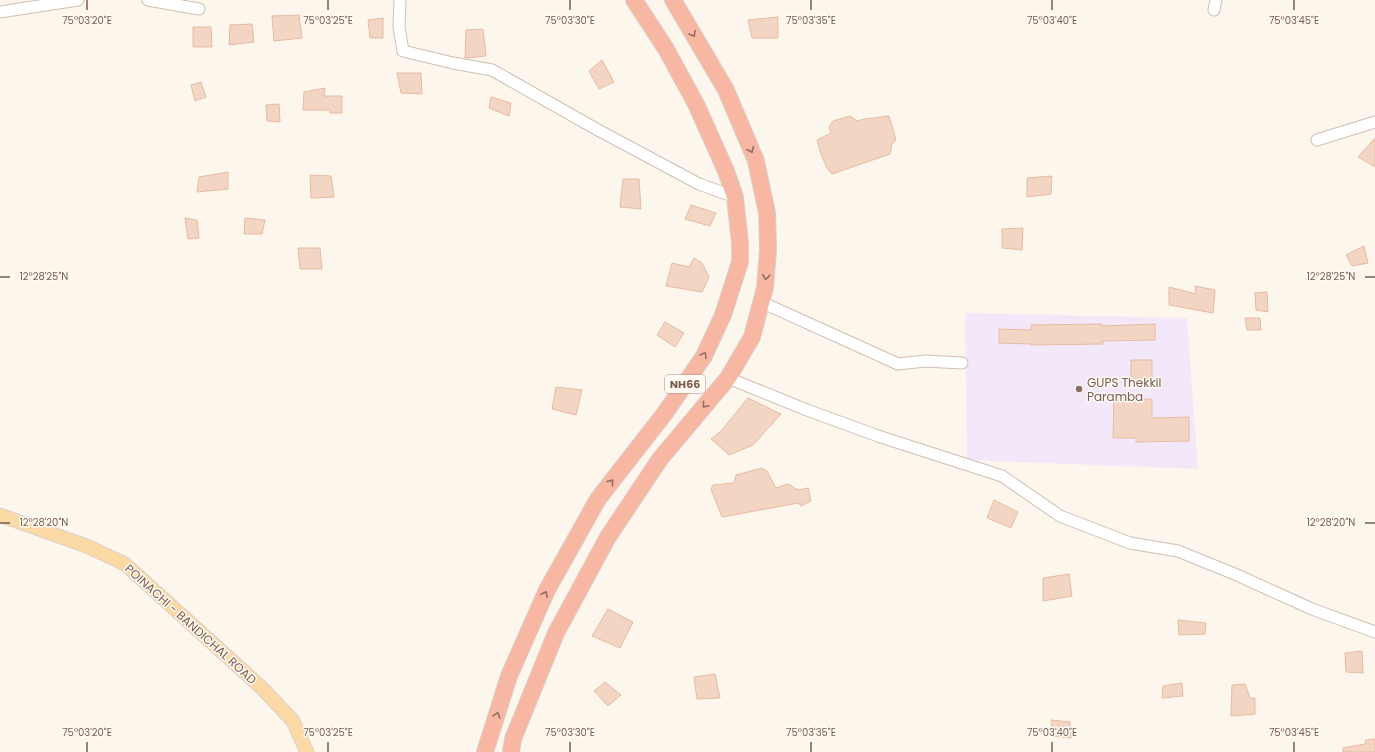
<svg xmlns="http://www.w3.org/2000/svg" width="1375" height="752" viewBox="0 0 1375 752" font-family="Poppins,sans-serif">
  <rect width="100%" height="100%" fill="#fdf6ec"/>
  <path fill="#f3e8fa" d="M965 313 1187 318 1198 469 967 460Z"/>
  <g fill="#f3d5c3" stroke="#e6bba3">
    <path d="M299 15 302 38 274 41 272 16Z"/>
    <path d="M778 17V38H752L748 20Z"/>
    <path d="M383 18V38H370L368 20Z"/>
    <path d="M252 24 254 42 229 45 230 25Z"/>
    <path d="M193 27H211L212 47H193Z"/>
    <path d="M483 29 486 56 465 58 466 30Z"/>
    <path d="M602 60 614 82 599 89 589 71Z"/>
    <path d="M397 73H421L422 94 401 93Z"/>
    <path d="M201 82 206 97 195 101 191 85Z"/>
    <path d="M325 88 324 96H342V113H330V110H303L304 92Z"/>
    <path d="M491 97 511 103 509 116 489 108Z"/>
    <path d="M279 104 280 122 267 121 266 105Z"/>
    <path d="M850 116 857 121 865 119 889 116 896 140 892 144 890 154 832 174 827 168 821 154 817 140 831 133 829 127 833 121Z"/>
    <path d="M1375 138V167L1358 157Z"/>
    <path d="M228 172V189L197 192 199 177Z"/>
    <path d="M310 175 331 176 334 197 311 198Z"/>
    <path d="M1052 176 1051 194 1027 197V178Z"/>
    <path d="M623 179H639L641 209 620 207Z"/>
    <path d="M691 205 716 213 710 226 685 219Z"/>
    <path d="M185 218 197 220 199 238 188 239Z"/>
    <path d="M245 218 265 220 262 234H244Z"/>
    <path d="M1023 228 1022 250 1002 248V229Z"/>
    <path d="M1364 246 1368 263 1352 266 1346 255Z"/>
    <path d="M298 248H320L322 269H300Z"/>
    <path d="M694 258 702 263 709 277 702 292 666 286 672 263 689 267Z"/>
    <path d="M1195 286 1215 290 1213 313 1169 305V287L1196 294Z"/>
    <path d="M1267 292 1268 312 1256 310 1255 293Z"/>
    <path d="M1245 318H1260L1261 330H1247Z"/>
    <path d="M665 322 684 333 675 347 657 335Z"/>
    <path d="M1102 324V326L1155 324V340L1102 341 1103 344 1031 345V344L999 343V329L1031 330V325Z"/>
    <rect x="1131" y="360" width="21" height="22"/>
    <path d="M556 387 582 390 576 415 552 409Z"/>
    <path d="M1114 395H1130V400L1152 399V418L1189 417V441L1136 442V438H1113Z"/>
    <path d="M748 398 781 414 753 445 729 455 711 439 721 431Z"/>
    <path d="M762 468 767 471 776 488 788 484 798 490 808 488 811 501 801 506 798 503 722 517 711 489 713 485 734 483 736 475Z"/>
    <path d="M994 500 1018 512 1011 528 987 518Z"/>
    <path d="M1069 574 1072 596 1043 601V578Z"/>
    <path d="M608 609 633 622 620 648 592 636Z"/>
    <path d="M1178 620 1206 623 1205 634 1179 635Z"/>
    <path d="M1362 651 1363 673 1346 672 1345 653Z"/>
    <path d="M715 674 720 698 697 699 694 677Z"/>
    <path d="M605 682 621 695 608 706 594 691Z"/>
    <path d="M1182 683 1183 696 1162 698 1163 686Z"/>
    <path d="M1245 684 1250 698H1255V714L1231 716 1232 685Z"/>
    <path d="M1051 720 1070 722 1071 738 1053 736Z"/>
    <path d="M1375 739V752H1343V748L1365 744 1366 740Z"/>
  </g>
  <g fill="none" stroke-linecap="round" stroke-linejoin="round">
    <g stroke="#d1beb0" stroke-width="13">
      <g id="minor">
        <path d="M148 0 199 9"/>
        <path d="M400 0 399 27 403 51 453 63 492 70 598 130 699 184 735 197"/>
        <path d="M1214 10 1216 0"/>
        <path d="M0 12 78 0"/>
        <path d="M1317 140 1375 122"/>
        <path d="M761 302 898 364 925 361 962 363"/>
        <path d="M728 378 807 410 878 436 1002 476 1060 516 1130 543 1178 551 1237 575 1312 609 1375 632"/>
      </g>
    </g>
    <g stroke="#dad1cd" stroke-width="15">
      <path id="major" d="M0 515 89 547 125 564 263 689 293 721 307 752"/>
    </g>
    <g stroke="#dad1cd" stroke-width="18">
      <g id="highway">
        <path d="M485 752 509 676 547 590 598 499 665 413 704 356 723 315 740 262V243L735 197 726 171 696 104 666 49 634 0"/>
        <path d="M511 752 513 739 556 633 608 537 660 459 728 378 752 337 765 288 768 250 767 213 756 161 726 90 673 0"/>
      </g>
    </g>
    <use href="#minor" stroke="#fff" stroke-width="11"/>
    <use href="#major" stroke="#fbd9a5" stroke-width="13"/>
    <use href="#highway" stroke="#f7b7a3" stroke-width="16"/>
  </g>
  <defs><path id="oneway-chevron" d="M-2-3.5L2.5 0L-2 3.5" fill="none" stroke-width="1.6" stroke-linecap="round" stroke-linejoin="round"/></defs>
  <g stroke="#936e5e">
    <use href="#oneway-chevron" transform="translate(693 34) rotate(60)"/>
    <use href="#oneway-chevron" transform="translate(751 150) rotate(67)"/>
    <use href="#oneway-chevron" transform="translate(766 277) rotate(96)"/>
    <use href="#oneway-chevron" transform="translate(704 355) rotate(-60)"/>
    <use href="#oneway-chevron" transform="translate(705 405) rotate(130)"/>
    <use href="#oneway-chevron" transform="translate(611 482) rotate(-52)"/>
    <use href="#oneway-chevron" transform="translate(545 594) rotate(-65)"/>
    <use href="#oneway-chevron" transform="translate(497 715) rotate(-72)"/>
  </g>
  <path fill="none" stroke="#7a5c4d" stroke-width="1.5" d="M87 0V10M328 0V10M570 0V10M811 0V10M1052 0V10M1294 0V10M0 277H10M1365 277H1375M0 523H10M1365 523H1375M87 742V752M328 742V752M570 742V752M811 742V752M1052 742V752M1294 742V752"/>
  <circle fill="#8d6e63" stroke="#fffaf3" stroke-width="1.5" cx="1079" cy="389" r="4"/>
  <g text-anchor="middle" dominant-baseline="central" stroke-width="3" stroke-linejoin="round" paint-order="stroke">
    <rect fill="#fffaf3" stroke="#a28b7f" stroke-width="1" x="665" y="375" width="40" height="18" rx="3"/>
    <g font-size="11" font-weight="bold" fill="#7a5c4d">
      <text x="685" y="384">NH66</text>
    </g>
    <g font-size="12" fill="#785e54" stroke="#fffaf3" text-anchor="start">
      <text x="1087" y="382">GUPS Thekkil<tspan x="1087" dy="14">Paramba</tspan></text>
    </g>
    <g font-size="12" fill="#7a5c4d" stroke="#fffaf3">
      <text transform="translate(191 624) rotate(42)">POINACHI - BANDICHAL ROAD</text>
    </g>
  </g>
  <g font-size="10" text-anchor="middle" fill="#7a5c4d" stroke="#fffaf3" stroke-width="3" stroke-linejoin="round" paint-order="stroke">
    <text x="87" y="24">75°03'20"E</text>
    <text x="328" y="24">75°03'25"E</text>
    <text x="570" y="24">75°03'30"E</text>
    <text x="811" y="24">75°03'35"E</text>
    <text x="1052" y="24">75°03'40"E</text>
    <text x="1294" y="24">75°03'45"E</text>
    <text x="44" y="280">12°28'25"N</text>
    <text x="1331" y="280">12°28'25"N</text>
    <text x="44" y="526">12°28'20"N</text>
    <text x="1331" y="526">12°28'20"N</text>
    <text x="87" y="736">75°03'20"E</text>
    <text x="328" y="736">75°03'25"E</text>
    <text x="570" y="736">75°03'30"E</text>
    <text x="811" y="736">75°03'35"E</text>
    <text x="1052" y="736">75°03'40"E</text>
    <text x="1294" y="736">75°03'45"E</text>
  </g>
</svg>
